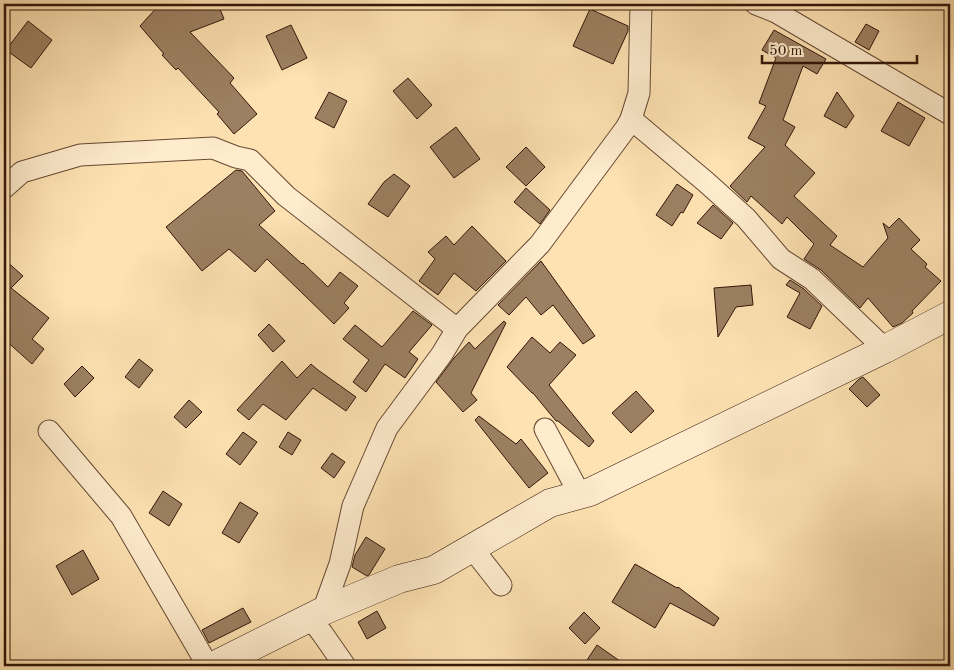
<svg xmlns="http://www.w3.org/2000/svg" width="954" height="670" viewBox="0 0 954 670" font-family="'Old Standard TT',serif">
  <rect width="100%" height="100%" fill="#fee2b2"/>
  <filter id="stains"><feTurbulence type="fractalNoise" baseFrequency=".004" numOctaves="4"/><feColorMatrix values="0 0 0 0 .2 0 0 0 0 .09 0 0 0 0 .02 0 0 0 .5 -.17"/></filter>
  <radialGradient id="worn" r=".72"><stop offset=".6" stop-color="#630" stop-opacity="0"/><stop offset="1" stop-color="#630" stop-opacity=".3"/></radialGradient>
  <g fill="#9c8061" stroke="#321609">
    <path d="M160 4H218L224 19 190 32 234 78 230 83 257 114 234 134 217 114 219 112 178 68 176 70 162 55 164 54 140 26Z"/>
    <path d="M590 9 628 26V31L613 64 573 46Z"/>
    <path d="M28 21 52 40 31 68 6 50Z"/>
    <path d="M866 24 879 31 869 50 855 42Z"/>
    <path d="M291 25 307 58 282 70 266 36Z"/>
    <path d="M774 30 826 59 817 74 803 66 783 120 795 127 785 145 815 173 794 196 837 236 830 245 863 267 888 238 883 223 889 228 899 218 920 240 911 249 927 264 925 267 941 281 912 311 913 313 902 323 893 327 868 298 860 308 821 270 804 259 814 244 787 217 782 224 751 196 747 202 730 186 765 147 748 138 766 106 759 103 776 58 762 50Z"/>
    <path d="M408 78 432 105 417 119 393 91Z"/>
    <path d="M329 92 347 101 334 128 315 118Z"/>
    <path d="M837 92 854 116 846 128 824 116Z"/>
    <path d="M898 102 925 118 909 146 881 131Z"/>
    <path d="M456 127 480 159 454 178 430 147Z"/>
    <path d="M526 147 545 167 526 186 506 167Z"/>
    <path d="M236 170 242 171 275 211 259 225 302 264 303 263 328 287 340 272 358 286 344 303 349 308 334 324 267 259 255 272 229 249 202 271 166 227Z"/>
    <path d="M394 174 410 186 388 217 368 204 384 182Z"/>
    <path d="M677 184 693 195 683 213 681 212 672 226 656 215Z"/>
    <path d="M526 188 550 210 540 224 514 202Z"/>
    <path d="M713 205 733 223 721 239 697 223Z"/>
    <path d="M472 226 506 261 476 291 454 273 438 295 419 281 435 259 428 252 446 236 454 245Z"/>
    <path d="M4 259 23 276 11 288 49 318 32 339 44 349 32 364 4 339Z"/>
    <path d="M541 261 595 336 583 344 553 305 541 315 526 297 509 315 498 305Z"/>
    <path d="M790 280 804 289 822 306 810 329 787 317 800 293 786 285Z"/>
    <path d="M751 285 753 305 736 307 718 337 714 288Z"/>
    <path d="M413 311 432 325 409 352 418 359 405 378 385 364 366 392 353 382 369 360 343 339 355 325 382 347Z"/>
    <path d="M504 321 506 323 471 393 477 400 463 412 436 382 454 358 469 342 475 349Z"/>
    <path d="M269 324 285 341 273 352 258 335Z"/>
    <path d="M532 337 550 353 560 342 576 355 549 385 594 441 589 447 558 421H556L533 393H532L507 367Z"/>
    <path d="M139 359 153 370 139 388 125 377Z"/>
    <path d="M282 361 297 378 311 364 318 370 356 397 346 411 313 388 286 420 263 404 249 420 237 410Z"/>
    <path d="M82 366 94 378 75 397 64 384Z"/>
    <path d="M863 377 880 395 867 407 849 389 859 379Z"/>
    <path d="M636 391 654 411 631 433 612 413Z"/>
    <path d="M189 400 202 412 186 428 174 417Z"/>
    <path d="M479 416 516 444 521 439 548 473 529 488 475 420Z"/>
    <path d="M243 432 257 442 240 465 226 454Z"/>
    <path d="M288 432 301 440 292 455 279 447Z"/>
    <path d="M332 453 345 462 334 478 321 468Z"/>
    <path d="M163 491 182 504 169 526 149 513Z"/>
    <path d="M240 502 258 513 239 543 222 533Z"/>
    <path d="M366 537 385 549 369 575 367 576 352 567 355 555Z"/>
    <path d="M83 550 99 579 72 595 56 566Z"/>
    <path d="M635 564 677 588 678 587 719 618 714 626 670 603 655 628 612 602Z"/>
    <path d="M243 608 251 622 209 643 202 630Z"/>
    <path d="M377 611 386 628 367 639 358 622Z"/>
    <path d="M584 612 600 628 585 644 569 628Z"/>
    <path d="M597 645 627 666H583Z"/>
  </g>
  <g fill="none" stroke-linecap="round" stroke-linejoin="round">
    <g stroke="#654933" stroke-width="23">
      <g id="street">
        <path d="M756 4 776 12 950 114"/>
        <path d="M631 119 706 182 746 218 781 259 812 279 885 349"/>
        <path d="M4 188 22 172 80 155 213 148 236 157 250 160 286 196 457 329"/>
        <path d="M545 429 580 495"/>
        <path d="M49 431 121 516 208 666"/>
        <path d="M472 548 501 585"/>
        <path d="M323 611 340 564 353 506 387 428 442 354 457 329 540 244 626 128 631 119 639 93 641 4"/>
        <path d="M310 618 322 633 345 666"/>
      </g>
    </g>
    <g stroke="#321609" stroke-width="29">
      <path id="secondary" d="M213 666 323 611 399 579 434 570 550 503 590 492 885 349 950 315"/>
    </g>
    <use href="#street" stroke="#feeccd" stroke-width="21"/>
    <use href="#secondary" stroke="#feeccd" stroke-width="28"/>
  </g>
  <rect width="954" height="670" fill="none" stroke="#fee2b2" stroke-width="20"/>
  <rect x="5" y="5" width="944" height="660" fill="none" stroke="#321609" stroke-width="2.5"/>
  <rect x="10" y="10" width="934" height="650" fill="none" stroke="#321609"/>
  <path d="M762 55v8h155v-8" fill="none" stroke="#321609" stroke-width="2.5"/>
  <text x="769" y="55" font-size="15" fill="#321609" stroke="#feeccd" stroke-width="4" paint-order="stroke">50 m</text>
  <rect width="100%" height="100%" filter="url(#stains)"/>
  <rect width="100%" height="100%" fill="url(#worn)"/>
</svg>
